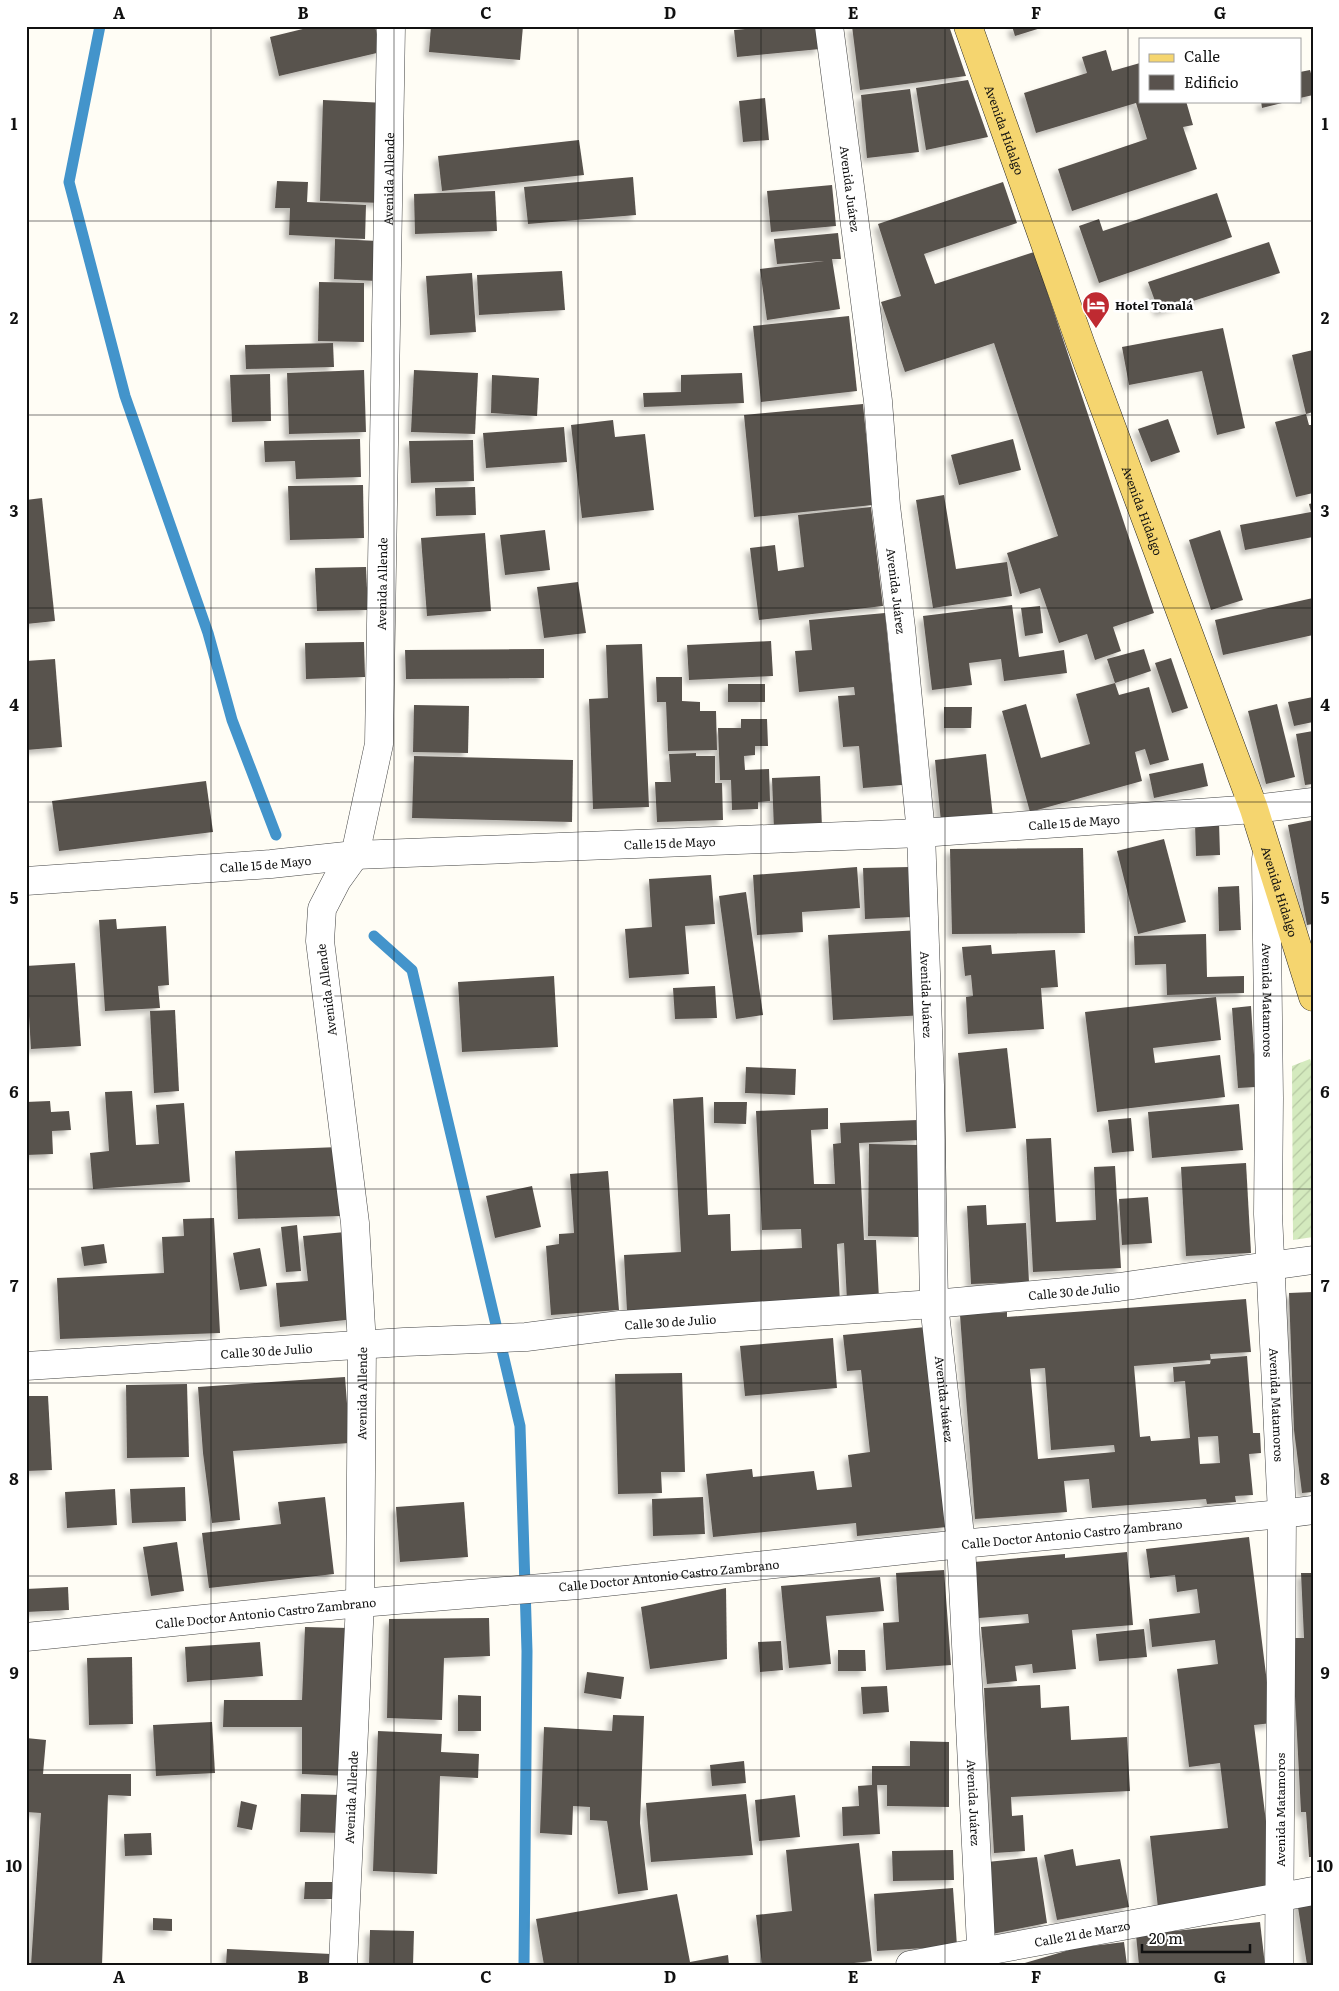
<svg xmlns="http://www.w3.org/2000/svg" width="1339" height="1991" viewBox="0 0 1339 1991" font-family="Literata,serif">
  <defs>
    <pattern id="garden-furrows" width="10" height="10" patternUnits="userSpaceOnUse" patternTransform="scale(1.25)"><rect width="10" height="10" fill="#d4eabe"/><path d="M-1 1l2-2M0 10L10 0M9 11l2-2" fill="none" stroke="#b5c8a2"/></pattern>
    <filter id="shadow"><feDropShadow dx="-4.5" dy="4.5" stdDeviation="2.5" flood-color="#0004"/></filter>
  </defs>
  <rect width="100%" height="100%" fill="#fffdf5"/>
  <path fill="url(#garden-furrows)" d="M1310 1059 1313 1065V1237L1293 1240 1292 1066Z"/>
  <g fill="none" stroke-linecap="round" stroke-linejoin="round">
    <g stroke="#4394cb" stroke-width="11">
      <path d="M100 26 69 182 125 396 208 633 232 720 276 835"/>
      <path d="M374 936 412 970 520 1426 527 1651 524 1965"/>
    </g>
  </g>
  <g fill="#59524d" fill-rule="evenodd" filter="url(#shadow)">
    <path d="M315 26H375L381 52 279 76 270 37Z"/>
    <path d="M431 26H523L520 60 429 52Z"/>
    <path d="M779 26H818L820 49 737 57 734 30Z"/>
    <path d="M852 26H949L966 76 860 90Z"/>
    <path d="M1012 26H1044V27L1015 36Z"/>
    <path d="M1106 50 1112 71 1140 63V101H1186L1193 125 1183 127 1197 169 1072 211 1058 169 1147 139 1136 103 1036 133 1024 93 1087 73 1082 57Z"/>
    <path d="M1310 70 1313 80V95L1300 98V72Z"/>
    <path d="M968 80 988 137 926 150 916 88Z"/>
    <path d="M910 89 919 152 867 158 861 95Z"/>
    <path d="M765 98 769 140 743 142 739 101Z"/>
    <path d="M323 100 386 103 383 203 320 201Z"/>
    <path d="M1261 101H1286V102L1262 108Z"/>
    <path d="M579 140 584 175 442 191 438 156Z"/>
    <path d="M633 177 636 215 528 224 524 187Z"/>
    <path d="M277 181 308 182 307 202 366 205 365 239 289 235 290 208H275Z"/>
    <path d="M1003 182 1017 223 924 254 935 284 1034 252 1154 613 1113 627 1121 651 1095 660 1087 634 1059 643 1040 588 1020 594 1007 553 1058 536 994 343 905 372 881 302 901 296 878 224Z"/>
    <path d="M832 185 836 226 771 232 767 191Z"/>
    <path d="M495 191 497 231 415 234 414 194Z"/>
    <path d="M1217 193 1232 237 1099 283 1079 226 1099 219 1103 231Z"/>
    <path d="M838 233 841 259H832L840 309 767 320 760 269 824 261 777 264 774 239Z"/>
    <path d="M335 239 378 241 377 281 334 279Z"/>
    <path d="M1269 242 1280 273 1159 312 1148 282Z"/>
    <path d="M562 271 565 310 479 315 477 275Z"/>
    <path d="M472 273 476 332 430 335 426 276Z"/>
    <path d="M319 282 364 283V342L318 341Z"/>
    <path d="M849 316 857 391 761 402 753 326Z"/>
    <path d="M1223 328 1245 428 1217 435 1202 371 1129 385 1122 347Z"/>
    <path d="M333 343 334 367 246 369 245 345Z"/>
    <path d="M1313 350V412L1306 414 1309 425H1313V493L1296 497 1275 422 1306 414 1292 355Z"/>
    <path d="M364 370 366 432 289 434 287 373Z"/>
    <path d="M414 370 478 373 475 434 411 432Z"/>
    <path d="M742 373 744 403 644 407 643 393 681 392V375Z"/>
    <path d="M270 374 271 421 232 422 230 375Z"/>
    <path d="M492 375 539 378 537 416 491 413Z"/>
    <path d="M863 404 873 505 754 517 744 415Z"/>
    <path d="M1168 419 1180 452 1151 462 1138 429Z"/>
    <path d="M613 420 615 437 645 434 654 510 582 518 571 425Z"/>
    <path d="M564 427 567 462 486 468 483 433Z"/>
    <path d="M360 439 361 477 296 479 295 461 265 462 264 441Z"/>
    <path d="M1013 439 1021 470 959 485 951 455Z"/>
    <path d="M473 440 474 481 411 483 409 441Z"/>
    <path d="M363 485 364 538 290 540 288 486Z"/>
    <path d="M475 487 476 515 436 516 435 488Z"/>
    <path d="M944 495 956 569 1007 562 1012 596 933 608 916 500Z"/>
    <path d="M42 498 55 621 26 624V500Z"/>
    <path d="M1313 503V537L1245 550 1240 525 1311 512 1309 504Z"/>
    <path d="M871 507 883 606 759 620 750 548 775 545 778 571 804 567 798 515Z"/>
    <path d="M545 530 550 570 505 575 500 535Z"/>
    <path d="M1220 530 1243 600 1211 610 1189 540Z"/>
    <path d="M485 533 491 611 427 616 421 538Z"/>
    <path d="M366 567 368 610 317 611 315 568Z"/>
    <path d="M578 582 586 633 544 638 537 587Z"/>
    <path d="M1313 598V635L1223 655 1215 620Z"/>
    <path d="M1012 605 1019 657 1064 650 1067 673 1004 681 1001 659 969 663 972 685 932 690 923 616Z"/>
    <path d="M1040 606 1043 633 1025 636 1021 608Z"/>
    <path d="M885 613 902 785 863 788 859 746 843 747 838 696 855 695 854 687 799 692 795 651 812 650 809 620Z"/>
    <path d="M771 641 773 676 689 680 687 645Z"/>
    <path d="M364 642 365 677 306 679 305 643Z"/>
    <path d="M642 644 649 807 593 809 589 699 608 698 606 645Z"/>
    <path d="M544 649V678L406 679 405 650Z"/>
    <path d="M1144 649 1151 671 1115 683 1107 659Z"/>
    <path d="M1171 658 1188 708 1172 713 1155 663Z"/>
    <path d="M55 659 62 747 26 750V661Z"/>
    <path d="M656 677H682V701L700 702V711H716L717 750 668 751 666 702H657Z"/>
    <path d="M1115 683 1119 695 1149 687 1169 760 1150 765 1145 749 1135 752 1142 781 1030 812 1002 711 1026 704 1041 758 1090 744 1076 694Z"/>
    <rect x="728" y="684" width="37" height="18"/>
    <path d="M1313 697V722L1294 726 1288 702Z"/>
    <path d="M1277 704 1295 777 1266 784 1248 711Z"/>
    <path d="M414 705 469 706 468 753 413 752Z"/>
    <path d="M944 707H972L971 728H944Z"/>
    <path d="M741 719H767L768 746H755V755L744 756 745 770 769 769 770 801 758 802V809L732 810 731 780H720L718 728H741Z"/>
    <path d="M1313 731V784L1305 785 1296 734Z"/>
    <path d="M696 753V756H715V783H722L723 820 657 822 655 782H671L669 754Z"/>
    <path d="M986 754 993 817 941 822 935 760Z"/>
    <path d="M414 756 573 760 572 822 412 818Z"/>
    <path d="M1203 763 1208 786 1154 798 1149 774Z"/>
    <path d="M820 776 822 828 774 830 772 778Z"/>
    <path d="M206 781 213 832 59 851 52 801Z"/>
    <path d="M1313 820V924L1307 925 1288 825Z"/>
    <path d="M1219 822 1220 855 1196 856 1195 823Z"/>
    <path d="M1164 839 1186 922 1138 934 1117 851Z"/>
    <path d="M1083 848 1085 933 952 934 950 849Z"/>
    <path d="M857 867 860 908 802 912 803 932 757 935 753 875Z"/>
    <path d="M910 867 913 917 865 919 863 868Z"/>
    <path d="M711 875 715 924 685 926 689 974 629 978 625 929 652 927 649 879Z"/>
    <path d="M1239 886 1241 930 1219 931 1218 887Z"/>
    <path d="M746 892 763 1015 736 1019 719 896Z"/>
    <path d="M116 919 117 929 166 926 169 985 158 986 160 1008 105 1011 99 920Z"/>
    <path d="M921 930 926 1015 833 1020 828 935Z"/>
    <path d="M1206 934 1207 977 1244 976V993L1167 995 1166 964 1135 965 1134 936Z"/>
    <path d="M991 945 992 954 1055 950 1058 987 1041 988 1044 1029 968 1034 966 997 973 996 971 975 965 976 962 947Z"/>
    <path d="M75 963 81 1046 31 1049 26 966Z"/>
    <path d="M554 976 558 1047 462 1052 458 982Z"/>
    <path d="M715 986 717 1018 675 1019 673 988Z"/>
    <path d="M1216 997 1221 1040 1153 1048 1155 1063 1220 1055 1225 1097 1097 1112 1085 1012Z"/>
    <path d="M1251 1006 1256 1087 1238 1088 1232 1008Z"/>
    <path d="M175 1010 179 1091 154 1093 150 1011Z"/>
    <path d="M1007 1048 1016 1128 966 1132 958 1053Z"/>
    <path d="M746 1067 796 1069 795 1095 745 1093Z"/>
    <path d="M132 1091 136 1145 159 1144 156 1105 184 1103 190 1182 93 1189 90 1153 109 1151 105 1092Z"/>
    <path d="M703 1097 708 1215 730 1214 731 1251 802 1248 801 1229 762 1230 756 1111 828 1108V1129L811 1130 814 1184H835L833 1144 841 1143 840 1123 918 1120 920 1140 859 1143 864 1240H876L879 1299 847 1301 844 1243 837 1244 840 1303 627 1311 624 1255 681 1252 673 1099Z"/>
    <path d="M50 1101 51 1112 69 1111 71 1130 52 1131 53 1154 26 1155V1102Z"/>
    <path d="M714 1102H747L746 1124 714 1123Z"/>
    <path d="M1239 1104 1243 1150 1152 1158 1148 1112Z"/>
    <path d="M1131 1118 1134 1151 1112 1153 1108 1120Z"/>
    <path d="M1051 1138 1056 1222 1096 1220 1094 1167 1115 1166 1121 1268 1033 1272 1026 1139Z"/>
    <path d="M869 1144 920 1145 918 1237 868 1236Z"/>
    <path d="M339 1147 342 1216 238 1219 235 1151Z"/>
    <path d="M1246 1163 1251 1253 1186 1256 1181 1167Z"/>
    <path d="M608 1171 619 1310 551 1315 546 1246 559 1244V1234L574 1233 570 1174Z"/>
    <path d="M532 1186 541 1227 495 1238 486 1196Z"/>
    <path d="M1148 1197 1152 1243 1122 1245 1119 1199Z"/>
    <path d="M986 1205 987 1225 1026 1223 1029 1282 971 1284 967 1206Z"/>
    <path d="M214 1218 220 1333 60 1339 57 1278 164 1273 162 1237 184 1236 183 1219Z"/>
    <path d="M297 1225 301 1271 286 1272 281 1227Z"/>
    <path d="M345 1232 355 1319 280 1327 276 1283 308 1281 303 1236Z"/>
    <path d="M104 1244 107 1263 84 1266 81 1247Z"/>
    <path d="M260 1248 267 1286 240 1290 233 1253Z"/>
    <path d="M1313 1292V1492L1302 1493 1294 1430 1289 1293Z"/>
    <path d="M1246 1299 1251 1352 1210 1354 1211 1360 1134 1366 1140 1437 1150 1436 1151 1441 1180 1439 1190 1438 1185 1381 1174 1382 1173 1367 1210 1364 1211 1359 1247 1356 1253 1433H1260L1261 1453 1249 1454 1253 1495 1235 1496 1236 1502 1207 1504 1206 1499 1092 1508 1089 1479 1076 1480 1064 1481 1067 1512 975 1519 960 1315 1007 1312V1317ZM1045 1368 1051 1450 1114 1445 1115 1452 1038 1459 1030 1369ZM1218 1436 1220 1463 1200 1464 1198 1437Z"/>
    <path d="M926 1327 947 1527 857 1536 856 1523 713 1537 706 1474 752 1469 753 1477 814 1471 817 1490 852 1487 848 1455 870 1452 861 1370 847 1371 843 1335Z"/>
    <path d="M833 1338 837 1388 745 1396 740 1346Z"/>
    <path d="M682 1373 685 1472H661L662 1493 618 1494 615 1374Z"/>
    <path d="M345 1377 350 1443 233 1451 240 1520 212 1523 203 1453 198 1387Z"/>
    <path d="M187 1384 189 1457 127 1458 126 1385Z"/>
    <path d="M26 1396H48L52 1470 26 1471Z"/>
    <path d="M185 1487 186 1521 132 1523 130 1489Z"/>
    <path d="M115 1489 117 1525 67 1528 65 1492Z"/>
    <path d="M325 1497 334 1574 209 1588 202 1533 281 1524 278 1502Z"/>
    <path d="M703 1497 705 1534 653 1536 652 1499Z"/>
    <path d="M464 1502 468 1557 400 1562 396 1507Z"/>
    <path d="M1249 1537 1272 1723 1254 1725 1275 1894 1158 1908 1150 1836 1228 1828 1220 1763 1189 1767 1177 1669 1218 1664 1215 1640 1152 1647 1149 1619 1200 1613 1197 1589 1177 1592 1175 1575 1150 1578 1146 1549Z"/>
    <path d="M177 1542 184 1591 151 1596 143 1547Z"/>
    <path d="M1127 1552 1133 1625 1072 1630 1076 1669 1033 1673 1032 1664 1015 1666 1017 1681 987 1684 981 1627 1029 1623 1028 1614 979 1618 974 1562 1065 1554V1558Z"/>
    <path d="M944 1570 951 1665 886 1670 883 1623 899 1622 896 1573Z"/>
    <path d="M1301 1573H1313V1857H1309L1306 1812H1301L1292 1638H1304Z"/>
    <path d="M880 1577 884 1611 826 1616 831 1664 789 1668 781 1586Z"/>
    <path d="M68 1587 69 1610 26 1612V1589Z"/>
    <path d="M726 1588 727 1659 650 1669 641 1607Z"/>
    <path d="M489 1618 490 1656 444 1658 442 1720 387 1718 389 1619Z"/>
    <path d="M305 1627 349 1628 347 1776 302 1774V1727H223L224 1700H302Z"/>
    <path d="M1144 1629 1147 1657 1099 1661 1096 1634Z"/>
    <path d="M781 1641 783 1670 760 1672 758 1642Z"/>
    <path d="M260 1642 263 1676 187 1682 185 1647Z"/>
    <path d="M838 1650H865L866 1671H838Z"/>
    <path d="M132 1657 133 1724 89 1725 87 1658Z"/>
    <path d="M587 1672 624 1677 621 1699 584 1693Z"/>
    <path d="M1040 1685 1041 1708 1069 1706 1071 1740 1127 1737 1130 1791 1011 1797 1012 1816 1023 1815 1025 1851 994 1853 984 1688Z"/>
    <path d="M887 1686 889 1712 863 1714 861 1687Z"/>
    <path d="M458 1695 481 1696V1731H458Z"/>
    <path d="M613 1715 644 1716 640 1823 648 1890 618 1894 607 1821 590 1820V1807L573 1806 572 1835 540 1833 544 1727 612 1731Z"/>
    <path d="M212 1722 215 1773 156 1776 153 1725Z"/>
    <path d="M378 1731 442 1734 441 1752 479 1754 478 1778 440 1776 437 1874 373 1871Z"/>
    <path d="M26 1738 46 1740 43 1774H131V1796L108 1795 102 1965H31L41 1813 26 1812Z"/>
    <path d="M910 1741 949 1742V1807L887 1806V1785H877L880 1834 843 1836 842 1807 859 1806 858 1786 872 1785V1766H910Z"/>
    <path d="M744 1761 746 1783 712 1786 710 1765Z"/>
    <path d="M301 1794 342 1795 341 1833 300 1832Z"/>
    <path d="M746 1794 753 1855 651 1862 646 1803Z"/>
    <path d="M795 1795 800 1837 759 1841 755 1800Z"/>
    <path d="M241 1801 257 1805 252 1830 237 1827Z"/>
    <path d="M151 1833 152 1855 125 1856 124 1834Z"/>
    <path d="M859 1843 872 1961 836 1965H762L756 1915 792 1911 786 1850Z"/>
    <path d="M1073 1849 1076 1866 1120 1859 1129 1907 1057 1920 1044 1855Z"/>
    <path d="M953 1850 954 1880 893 1881 892 1851Z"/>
    <path d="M1037 1857 1047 1923 992 1934 987 1862Z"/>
    <path d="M305 1882H332V1899H304Z"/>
    <path d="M953 1888 957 1946 877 1951 874 1894Z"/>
    <path d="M677 1894 690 1962 728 1955 729 1965H544L536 1919Z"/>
    <path d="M1313 1899V1965H1307L1297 1901Z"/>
    <path d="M153 1918 172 1919V1931L153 1930Z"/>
    <path d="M1260 1922 1265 1965H1139L1136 1935Z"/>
    <path d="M370 1930 414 1931 413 1965H369Z"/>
    <path d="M1124 1942 1127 1965H1018L1076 1948Z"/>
    <path d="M227 1949 331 1954 330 1965H226Z"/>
  </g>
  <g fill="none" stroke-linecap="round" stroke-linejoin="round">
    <g stroke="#444" stroke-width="29">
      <g id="minor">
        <path id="s1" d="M829 26 878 401 886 506 901 628 921 833 930 1085 934 1304 961 1544 982 1965"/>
        <path id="s2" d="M1266 859 1269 1098 1268 1214 1282 1514 1279 1965"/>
        <path id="s3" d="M26 881 271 864 355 855 921 833 1254 809 1313 802"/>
        <path id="s4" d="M26 1366 404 1342 526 1337 620 1325 934 1304 1119 1287 1313 1260"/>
        <path id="s5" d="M26 1637 360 1603 578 1585 961 1544 1282 1514 1313 1510"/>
        <path id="s6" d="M343 1965 360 1603 362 1345 355 1223 320 941 322 909 337 880 355 855 379 744 391 26"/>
        <path id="s7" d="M910 1965 1313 1891"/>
      </g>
    </g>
    <g stroke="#222" stroke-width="29">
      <g id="major">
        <path id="s8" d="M968 26 1081 345 1254 809 1313 997"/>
      </g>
    </g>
    <use href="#minor" stroke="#fff" stroke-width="28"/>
    <use href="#major" stroke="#f5d56f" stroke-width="28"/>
  </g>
  <path fill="none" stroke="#111" stroke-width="1" stroke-opacity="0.55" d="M211 26V1965M394 26V1965M578 26V1965M761 26V1965M945 26V1965M1128 26V1965M26 221H1313M26 415H1313M26 608H1313M26 802H1313M26 996H1313M26 1189H1313M26 1383H1313M26 1576H1313M26 1770H1313"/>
  <defs>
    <g id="hotel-pin" transform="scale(1.4375)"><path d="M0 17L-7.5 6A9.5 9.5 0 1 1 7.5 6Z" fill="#bf2a31" stroke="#fff"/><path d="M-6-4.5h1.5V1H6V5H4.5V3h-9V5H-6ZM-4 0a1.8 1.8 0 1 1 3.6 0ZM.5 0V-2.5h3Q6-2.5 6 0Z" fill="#fff"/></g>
  </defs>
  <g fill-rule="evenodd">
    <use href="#hotel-pin" x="1096" y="305"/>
  </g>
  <g text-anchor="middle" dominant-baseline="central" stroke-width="5" stroke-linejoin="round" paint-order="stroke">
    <g font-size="12" fill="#111" stroke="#fff">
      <text stroke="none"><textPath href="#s8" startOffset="110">Avenida Hidalgo</textPath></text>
      <text stroke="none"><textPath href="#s6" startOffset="1801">Avenida Allende</textPath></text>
      <text stroke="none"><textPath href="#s1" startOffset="164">Avenida Juárez</textPath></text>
      <text stroke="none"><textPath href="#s8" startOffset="515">Avenida Hidalgo</textPath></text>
      <text stroke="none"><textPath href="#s6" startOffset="1396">Avenida Allende</textPath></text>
      <text stroke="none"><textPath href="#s1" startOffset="569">Avenida Juárez</textPath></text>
      <text stroke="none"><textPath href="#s3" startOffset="1050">Calle 15 de Mayo</textPath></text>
      <text stroke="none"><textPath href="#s3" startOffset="645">Calle 15 de Mayo</textPath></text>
      <text stroke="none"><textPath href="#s3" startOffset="240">Calle 15 de Mayo</textPath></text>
      <text stroke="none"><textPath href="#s8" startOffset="920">Avenida Hidalgo</textPath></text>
      <text transform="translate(326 990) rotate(-97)">Avenida Allende</text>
      <text stroke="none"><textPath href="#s1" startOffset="974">Avenida Juárez</textPath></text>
      <text stroke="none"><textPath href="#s2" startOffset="141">Avenida Matamoros</textPath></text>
      <text stroke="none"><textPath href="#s4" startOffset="1051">Calle 30 de Julio</textPath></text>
      <text stroke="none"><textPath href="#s4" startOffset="646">Calle 30 de Julio</textPath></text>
      <text stroke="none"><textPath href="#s4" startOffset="241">Calle 30 de Julio</textPath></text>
      <text stroke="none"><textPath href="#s6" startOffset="572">Avenida Allende</textPath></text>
      <text stroke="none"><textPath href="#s1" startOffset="1379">Avenida Juárez</textPath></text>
      <text stroke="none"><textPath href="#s2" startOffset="546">Avenida Matamoros</textPath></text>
      <text stroke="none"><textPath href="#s5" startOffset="1051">Calle Doctor Antonio Castro Zambrano</textPath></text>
      <text stroke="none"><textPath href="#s5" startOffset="646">Calle Doctor Antonio Castro Zambrano</textPath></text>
      <text stroke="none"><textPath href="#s5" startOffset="241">Calle Doctor Antonio Castro Zambrano</textPath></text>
      <text stroke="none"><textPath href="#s6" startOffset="168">Avenida Allende</textPath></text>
      <text stroke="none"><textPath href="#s1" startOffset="1784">Avenida Juárez</textPath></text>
      <text transform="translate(1280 1810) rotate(-90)">Avenida Matamoros</text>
      <text stroke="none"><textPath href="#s7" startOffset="175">Calle 21 de Marzo</textPath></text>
    </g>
    <g font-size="12" font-weight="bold" fill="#111" stroke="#fff" text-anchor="start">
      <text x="1115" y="305">Hotel Tonalá</text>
    </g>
  </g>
  <rect width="1339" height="1991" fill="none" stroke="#ffffff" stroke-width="55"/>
  <rect x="1139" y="38" width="162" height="65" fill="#ffffff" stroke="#a0a0a0"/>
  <rect x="1149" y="54" width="25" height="8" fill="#f5d56f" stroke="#a0a0a0"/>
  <text x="1184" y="62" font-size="15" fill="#111111">Calle</text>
  <rect x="1149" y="75" width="25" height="15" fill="#59524d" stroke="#a0a0a0"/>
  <text x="1184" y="88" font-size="15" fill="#111111">Edificio</text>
  <path d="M1142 1944v8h108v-8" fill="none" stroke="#111111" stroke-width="2.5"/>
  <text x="1149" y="1944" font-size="15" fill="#111111" stroke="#ffffff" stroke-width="4" paint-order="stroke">20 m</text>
  <rect x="28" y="28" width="1284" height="1936" fill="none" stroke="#111" stroke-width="2"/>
  <g font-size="16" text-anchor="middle" font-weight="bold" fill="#111">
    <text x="119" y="19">A</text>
    <text x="303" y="19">B</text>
    <text x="486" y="19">C</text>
    <text x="670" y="19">D</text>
    <text x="853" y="19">E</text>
    <text x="1036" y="19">F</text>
    <text x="1220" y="19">G</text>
    <text x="14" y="130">1</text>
    <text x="1325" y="130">1</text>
    <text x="14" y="324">2</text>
    <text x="1325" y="324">2</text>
    <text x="14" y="517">3</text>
    <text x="1325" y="517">3</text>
    <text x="14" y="711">4</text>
    <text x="1325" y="711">4</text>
    <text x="14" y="904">5</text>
    <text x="1325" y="904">5</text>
    <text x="14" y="1098">6</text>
    <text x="1325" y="1098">6</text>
    <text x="14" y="1292">7</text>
    <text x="1325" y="1292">7</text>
    <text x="14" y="1485">8</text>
    <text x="1325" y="1485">8</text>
    <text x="14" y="1679">9</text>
    <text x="1325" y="1679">9</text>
    <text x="14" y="1872">10</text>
    <text x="1325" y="1872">10</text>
    <text x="119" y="1983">A</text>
    <text x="303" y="1983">B</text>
    <text x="486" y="1983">C</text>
    <text x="670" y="1983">D</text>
    <text x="853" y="1983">E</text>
    <text x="1036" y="1983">F</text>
    <text x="1220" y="1983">G</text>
  </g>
</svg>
